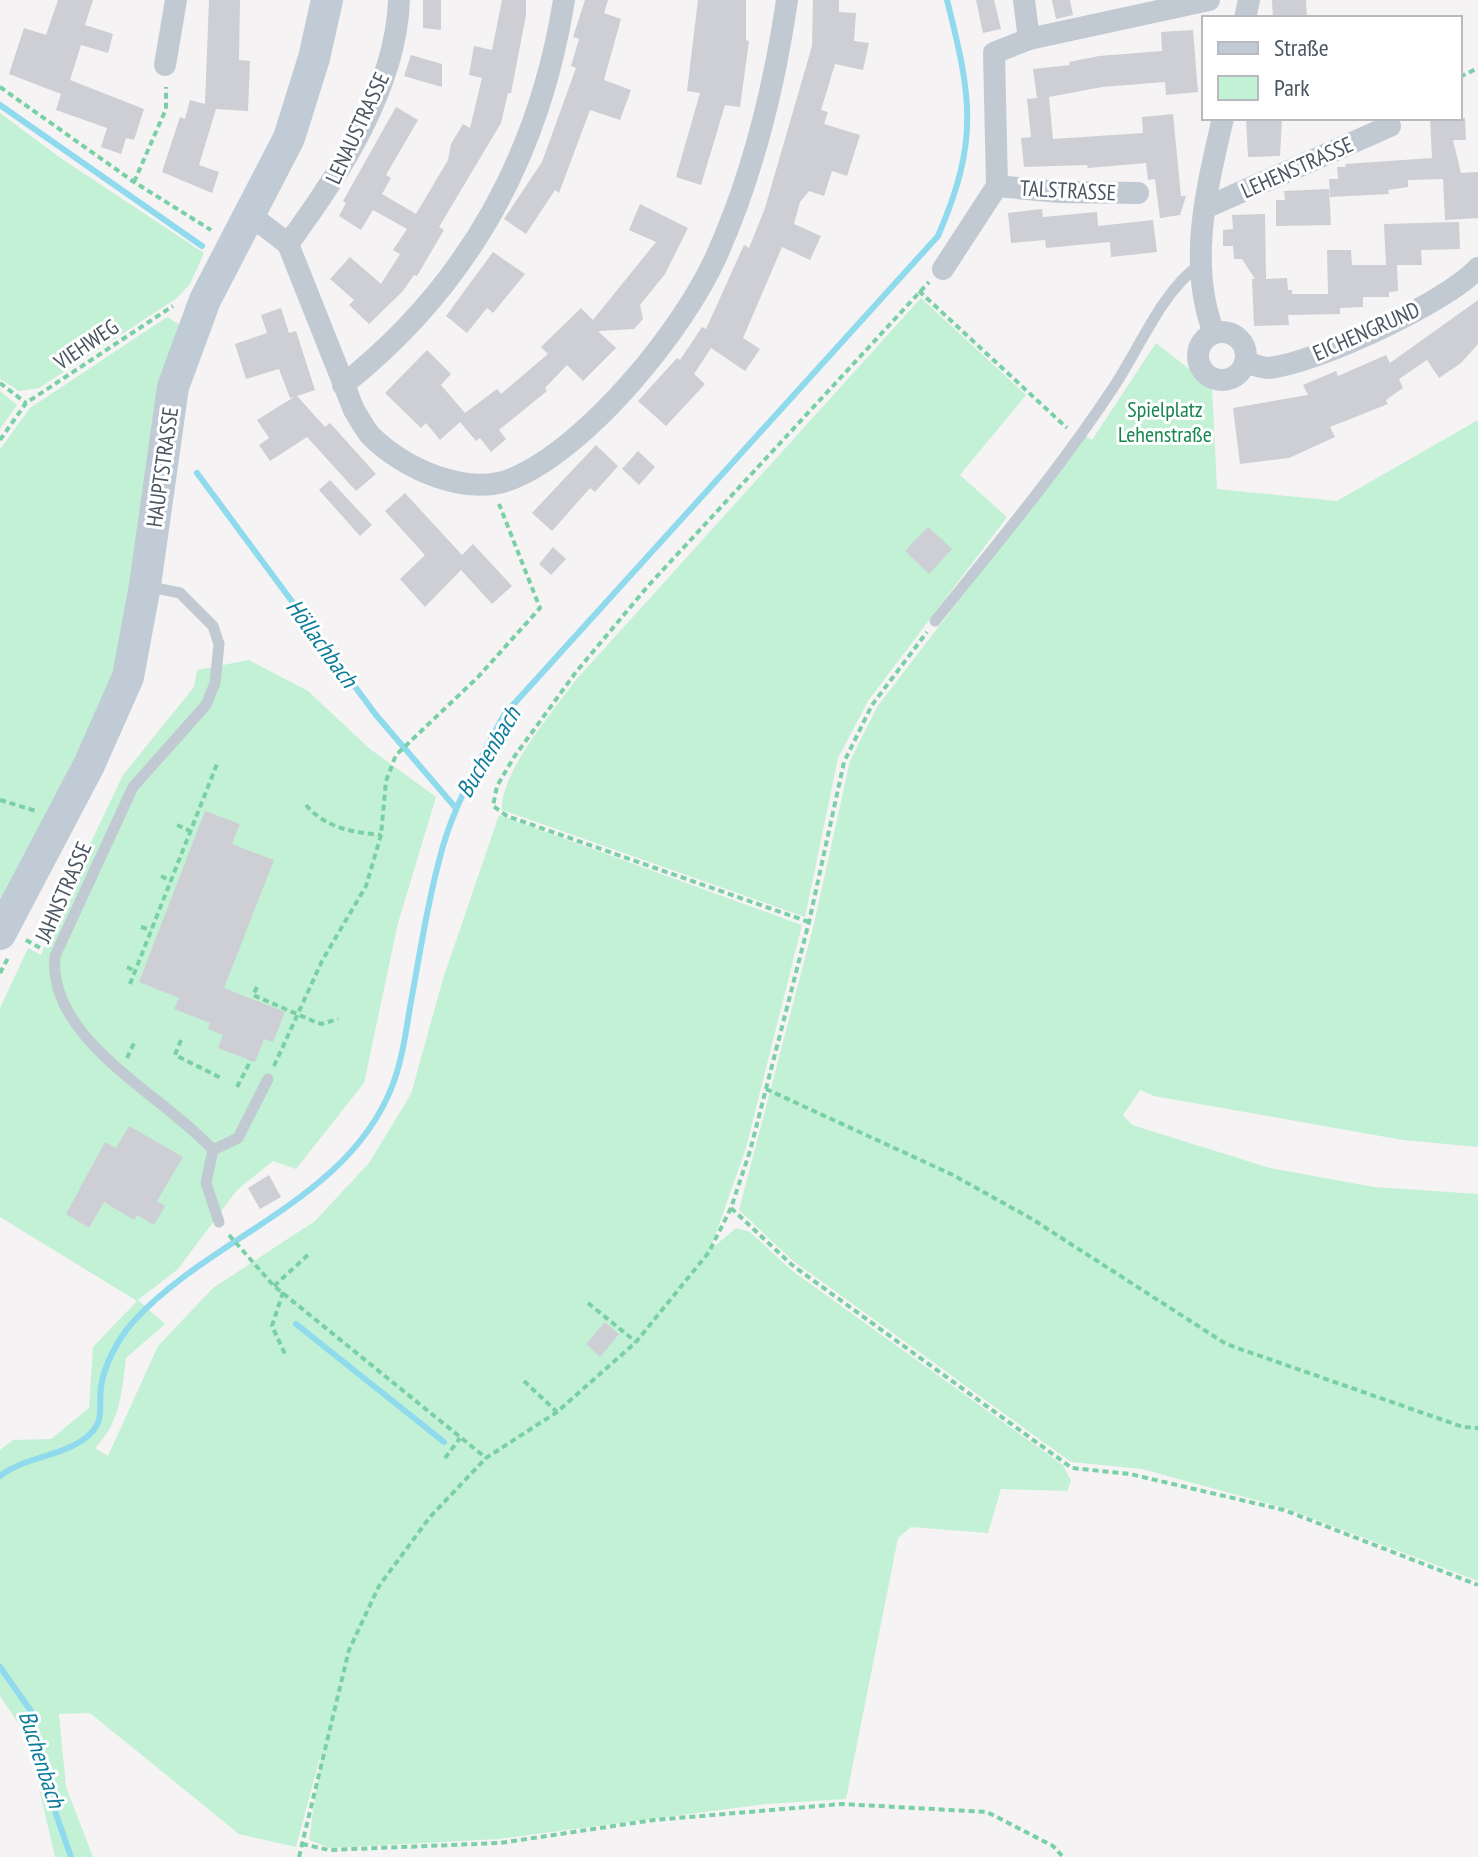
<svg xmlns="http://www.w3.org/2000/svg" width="1478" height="1857" viewBox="0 0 1478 1857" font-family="'PT Sans Narrow',sans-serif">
  <rect width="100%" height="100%" fill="#f5f3f3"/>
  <g fill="#c3f1d5">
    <path d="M0 113 62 159 204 253 190 284 177 298 39 388 19 391 0 379Z"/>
    <path d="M921 298 1026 395 960 475 1007 517 868 701 838 758 805 917 502 810C500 772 553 712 575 681Z"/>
    <path d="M167 317 180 325 115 677 0 910V449L30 408Z"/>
    <path d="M1156 343 1212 387 1217 489 1337 501 1478 420V1147L1403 1140 1154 1096 1140 1090 1123 1115 1132 1125 1270 1168 1374 1187 1478 1194V1581L1285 1508 1142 1469 1071 1462 792 1260 739 1210 814 924 850 761 877 707 1085 436 1092 440Z"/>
    <path d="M0 391 17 405 0 429Z"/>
    <path d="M249 660 308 691 370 749 436 797 398 923 364 1083 296 1169 273 1161 237 1190 178 1269 138 1300 165 1324 126 1358C122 1392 120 1423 95 1448L108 1456 158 1346 213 1288 315 1221 369 1163 411 1094 443 979 499 815 802 925 746 1148 710 1250 736 1228 750 1232 791 1270 1063 1465 1071 1481 1067 1491 1001 1489 988 1533 911 1527 898 1538 846 1799 766 1804 499 1839 330 1848 309 1840 322 1750 296 1847 239 1834 90 1713 59 1714 66 1787 93 1857H55L27 1736 0 1696V1450L13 1440 51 1439 89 1408 93 1347 137 1301 0 1217V1008L28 948 41 955 60 907 123 775 194 687 197 670Z"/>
  </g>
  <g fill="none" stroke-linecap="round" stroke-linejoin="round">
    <g stroke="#90daee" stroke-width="6">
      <path d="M0 105 202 246"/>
      <path d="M197 473 376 715 455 807"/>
      <path d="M296 1324 444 1442"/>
      <path d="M0 1476C26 1456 63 1457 88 1436 106 1420 98 1407 101 1387 104 1365 118 1339 133 1322 212 1235 349 1201 393 1084 402 1060 406 1032 410 1007 420 953 428 899 443 846 457 799 481 758 504 715L938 236C979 141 972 99 947 0"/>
      <path d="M0 1667 31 1711 56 1814 71 1857"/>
    </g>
  </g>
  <g fill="#cdcfd5">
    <path d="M58 0H93L85 25 113 34 108 53 81 45 70 80 144 109 134 140 126 138 121 154 101 147 107 128 56 110 61 94 9 74 24 28 46 35Z"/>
    <path d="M209 0H240L239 60 250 61 248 111 216 109 199 165 219 172 212 193 162 172 180 117 185 119 190 100 205 104Z"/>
    <path d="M423 0H441V30L423 28Z"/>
    <path d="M502 0H526V15L511 93H508L501 123 439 227 444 230 417 276 414 275 403 291 369 324 349 305 354 300 330 279 350 257 381 284 400 254 393 250 407 229 373 210 361 230 339 216 346 203 343 201 396 107 418 120 386 175 391 178 382 194 416 214 448 160 451 144 463 124 470 128 482 78 469 75 474 46 492 50Z"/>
    <path d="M585 0H608L604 13 621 19 604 80 631 90 620 120 590 110 559 193 555 190 526 234 504 219 542 162 576 68 571 66 579 39 573 37Z"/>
    <path d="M698 0H746V40L749 41 740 107 725 105 701 185 676 177 700 93 687 91Z"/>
    <path d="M813 0H839V12L856 13 854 41 869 43 863 70 835 64 821 110 828 112 824 124 860 135 847 176 832 171 824 196 809 191 800 202 794 224 821 236 810 260 782 247 743 338 760 349 745 371 711 348 694 374 705 384 666 426 638 401 677 358 680 360 702 327 706 329 744 245 749 248 765 208 812 46Z"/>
    <path d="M976 0H994L1001 29 983 33Z"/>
    <path d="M1052 0H1070L1073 15 1056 19Z"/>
    <path d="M1272 0H1306L1307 18H1273Z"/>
    <path d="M1193 30 1198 92 1166 95 1165 82 1102 87 1049 97 1053 139 1143 133 1142 117 1173 114 1181 196H1186L1180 215 1160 218 1155 179 1148 180 1146 163 1088 168 1087 165 1024 167 1021 138 1031 137 1027 99 1037 98 1033 69 1070 65 1069 62 1099 56 1162 51 1161 32Z"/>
    <path d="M411 55 442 64V87L404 76Z"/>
    <path d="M1246 118H1282L1280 156 1248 157Z"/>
    <path d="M1430 118H1465L1466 140H1453L1461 173 1478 172V218L1445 220 1443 179 1408 180V187L1388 190 1389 194 1330 197 1329 179H1338L1337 167H1346L1345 164 1432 158Z"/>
    <path d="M1329 189 1331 225 1276 226V200H1285L1284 191Z"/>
    <path d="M640 204 688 228 665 274 640 305 643 319 634 329 598 331 616 348 583 381 567 365 545 388 547 391 499 430 506 439 491 452 480 438 476 441 460 422 440 440 426 423 421 428 385 393 427 350 451 374 441 385 465 413 497 389 501 394 548 354 541 347 581 308 593 320 656 242 629 230Z"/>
    <path d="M1042 209 1043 217 1097 212 1098 226 1153 220 1157 252 1111 257 1110 242 1046 248 1045 240 1011 243 1008 213Z"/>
    <path d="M1265 214 1266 279 1287 278 1288 290H1292V294H1328L1327 250H1351L1352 265H1386L1384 224 1459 222 1460 249 1421 250 1422 265H1397L1398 291 1389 292V297H1363V307L1340 308V314L1288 315 1289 325 1254 326 1252 279H1255L1242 259H1234L1233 246H1223V230L1233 229 1232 215Z"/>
    <path d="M493 252 525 274 493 313 487 308 467 333 446 316Z"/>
    <path d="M1478 300V344L1461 363 1439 378 1427 360 1399 379 1403 388 1386 400 1388 404 1330 427 1335 437 1289 458 1240 464 1233 408 1308 395 1303 385 1336 371 1338 376 1386 355 1390 363Z"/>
    <path d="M281 308 289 333 296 331 315 390 297 396 325 427 330 423 376 474 356 491 307 437 270 461 259 445 269 438 257 420 294 397 290 398 279 369 246 379 235 344 267 333 261 315Z"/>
    <path d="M596 445 618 466 595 492 590 488 552 531 532 513Z"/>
    <path d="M638 451 655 467 639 485 622 469Z"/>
    <path d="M330 480 372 525 360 536 319 490Z"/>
    <path d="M405 493 462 555 473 544 512 586 492 604 461 570 425 607 400 579 425 555 385 511Z"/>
    <path d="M928 527 952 549 929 574 905 551Z"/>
    <path d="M553 547 566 559 551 575 539 564Z"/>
    <path d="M205 811 240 824 232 844 274 860 224 988 285 1012 273 1042 264 1039 255 1062 218 1048 223 1035 208 1029 210 1023 174 1009 179 998 139 982Z"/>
    <path d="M129 1126 183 1157 157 1201 165 1206 154 1225 137 1215 134 1220 104 1202 89 1228 66 1214 105 1142 116 1148Z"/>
    <path d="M269 1175 281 1197 260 1209 248 1188Z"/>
    <path d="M605 1322 619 1334 600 1357 586 1344Z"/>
  </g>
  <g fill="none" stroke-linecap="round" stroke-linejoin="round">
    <g stroke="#7ad0a6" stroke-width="4" stroke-dasharray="6 4" stroke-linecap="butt">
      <path d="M1460 77 1478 68"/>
      <path d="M0 87 134 182 211 230"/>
      <path d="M134 182 166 109V87"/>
      <path d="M919 291 1067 428"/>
      <path d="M0 383 26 403"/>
      <path d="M0 440 26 403 173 306"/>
      <path d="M0 800 36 811"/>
      <path d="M306 805C326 828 351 832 381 835"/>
      <path d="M177 825 190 831"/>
      <path d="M161 876 171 881"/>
      <path d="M809 922 507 816 493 806 497 786 514 757 576 672 648 586 929 282"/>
      <path d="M141 927 151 930"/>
      <path d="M26 940 42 949"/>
      <path d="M127 967 135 971"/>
      <path d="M0 973 8 958"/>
      <path d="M130 984 217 764"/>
      <path d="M257 987 253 995 313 1021 321 1024 338 1019"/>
      <path d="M181 1040 175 1055 221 1078"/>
      <path d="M127 1058 135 1041"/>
      <path d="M274 1066 322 961 366 886 381 835 386 781 396 755 478 677 540 608 499 504"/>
      <path d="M237 1087 251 1060"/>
      <path d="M766 1089 953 1175 1032 1219 1226 1344 1463 1427 1478 1428"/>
      <path d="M731 1208 792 1265 1072 1468 1130 1474 1284 1510 1478 1585"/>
      <path d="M229 1235 274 1286 486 1458"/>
      <path d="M274 1286 309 1254"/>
      <path d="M283 1292 272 1326 285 1354"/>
      <path d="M588 1303 636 1342"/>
      <path d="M524 1381 557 1412"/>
      <path d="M445 1458 460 1438"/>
      <path d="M302 1844 329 1850 500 1843 654 1820 842 1804 987 1812 1053 1846 1063 1857"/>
      <path d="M299 1857 349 1650 379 1586 430 1517 486 1458 557 1412 636 1342 709 1252 731 1208 750 1151 809 922 844 762 872 705 927 632"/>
    </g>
    <g stroke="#c1cad2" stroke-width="11">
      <path d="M146 586 180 593 213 626 219 644 215 683 206 705 133 787 55 956C47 1040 164 1095 213 1150"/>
      <path d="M935 621C996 545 1059 470 1113 388 1140 348 1160 294 1199 265"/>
      <path d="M213 1150 238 1138 268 1079"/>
      <path d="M213 1150 206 1183 219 1222"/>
    </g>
    <g stroke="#c1cad2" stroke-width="22">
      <path d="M1245 18 1249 0"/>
      <path d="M1029 39 1209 0"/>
      <path d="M165 65 176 0"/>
      <path d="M997 186 1059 192 1138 193"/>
      <path d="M1205 208 1390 126"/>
      <path d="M249 214 288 244 354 410C359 418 364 428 370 435 403 469 468 498 514 478 589 446 683 330 716 257 753 175 774 89 787 0"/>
      <path d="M288 244C339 175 396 88 399 0"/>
      <path d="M943 269 997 186 994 53 1029 39 1024 0"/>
      <circle cx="1222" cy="356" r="24"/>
      <path d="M1214 333C1187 263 1207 188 1223 118"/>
      <path d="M1245 362C1253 364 1261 368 1269 368 1316 363 1446 303 1478 268"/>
      <path d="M343 385C468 286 539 157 564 0"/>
    </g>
    <path stroke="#c1cbd6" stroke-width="32" d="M0 934 89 765 128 677 145 585 173 387 205 300 289 138 314 58 327 0"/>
  </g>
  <g text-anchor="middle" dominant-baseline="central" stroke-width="6" stroke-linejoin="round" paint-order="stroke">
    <g font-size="22" fill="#4a5661" stroke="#fff">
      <text transform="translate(357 128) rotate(-65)">LENAUSTRASSE</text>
      <text transform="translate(1297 167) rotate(-24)">LEHENSTRASSE</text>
      <text transform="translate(1068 190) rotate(3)">TALSTRASSE</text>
      <text transform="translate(1366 331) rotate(-24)">EICHENGRUND</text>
      <text transform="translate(86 344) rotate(-34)">VIEHWEG</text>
      <text transform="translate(162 467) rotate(-82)">HAUPTSTRASSE</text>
      <text transform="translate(63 892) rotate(-66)">JAHNSTRASSE</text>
    </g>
    <g font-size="22" fill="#17864f" stroke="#fff">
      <text x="1165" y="409">Spielplatz<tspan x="1165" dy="25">Lehenstraße</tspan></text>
    </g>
    <g font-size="24" font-style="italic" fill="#0c7c9b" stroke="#fff">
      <text transform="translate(322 643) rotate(54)">Höllachbach</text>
      <text transform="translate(488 752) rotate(-59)">Buchenbach</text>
      <text transform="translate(42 1759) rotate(72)">Buchenbach</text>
    </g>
  </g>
  <rect x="1202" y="16" width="260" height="104" fill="#ffffff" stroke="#b7bbc0" stroke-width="2"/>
  <rect x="1218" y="42" width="40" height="12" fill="#c1cbd6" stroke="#b7bbc0" stroke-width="2"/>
  <text x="1274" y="56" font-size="24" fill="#4a5661">Straße</text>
  <rect x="1218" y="76" width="40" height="24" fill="#c3f1d5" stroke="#b7bbc0" stroke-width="2"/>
  <text x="1274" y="96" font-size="24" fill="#4a5661">Park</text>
</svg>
